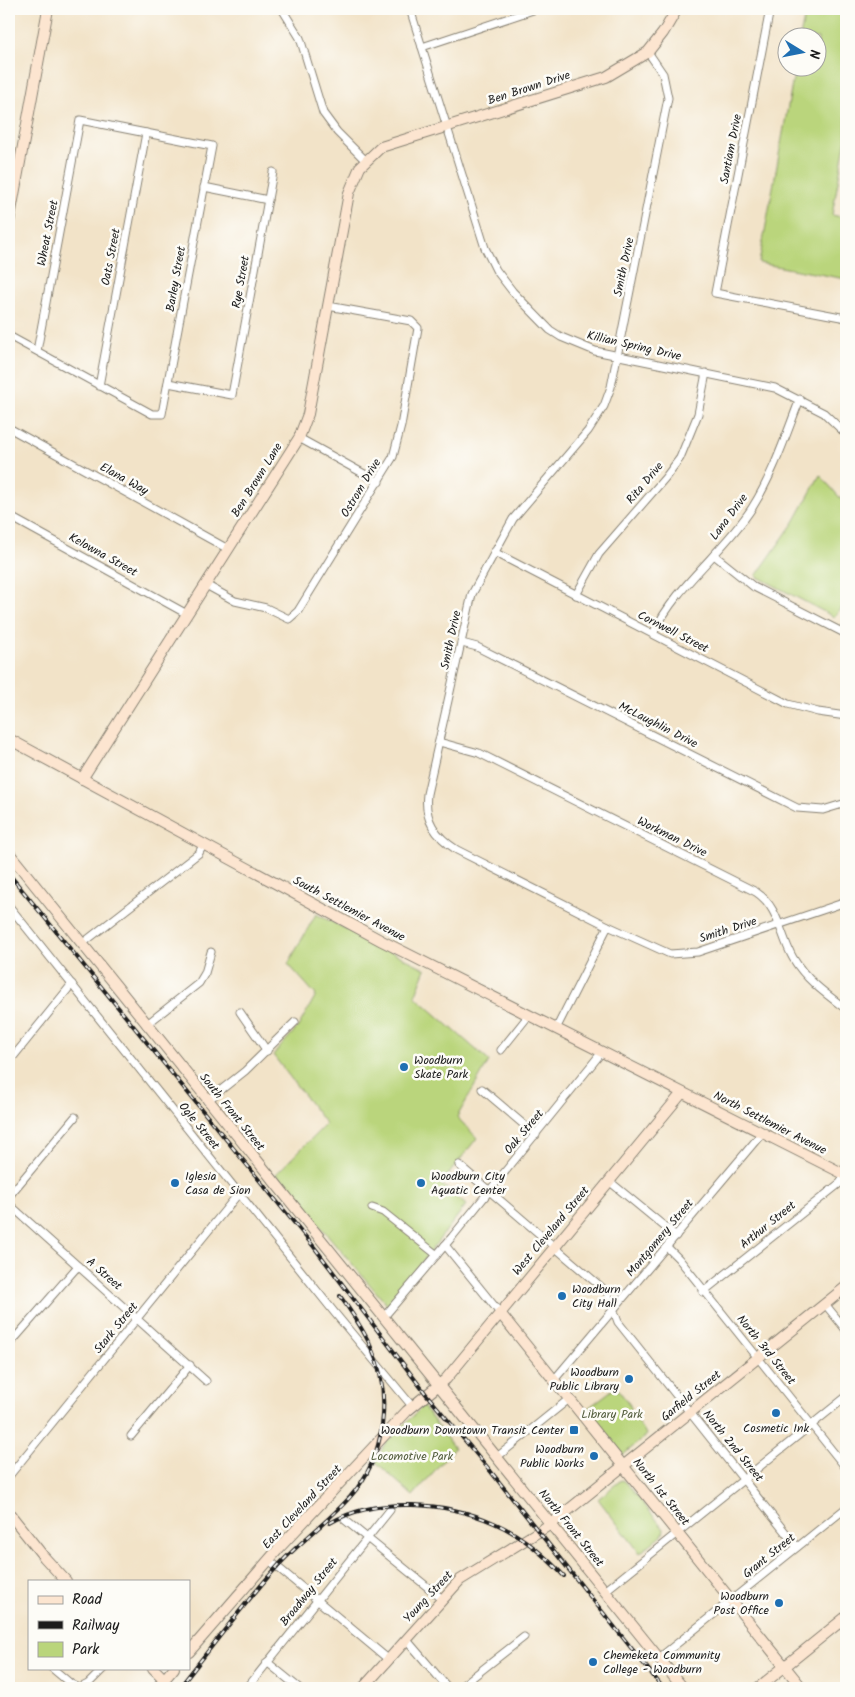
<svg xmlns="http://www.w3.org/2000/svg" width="855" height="1697" viewBox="0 0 855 1697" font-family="Kalam,sans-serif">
  <rect width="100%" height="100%" fill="#fdfcf7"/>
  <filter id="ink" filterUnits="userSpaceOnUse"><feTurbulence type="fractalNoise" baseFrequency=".02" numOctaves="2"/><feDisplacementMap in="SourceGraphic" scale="10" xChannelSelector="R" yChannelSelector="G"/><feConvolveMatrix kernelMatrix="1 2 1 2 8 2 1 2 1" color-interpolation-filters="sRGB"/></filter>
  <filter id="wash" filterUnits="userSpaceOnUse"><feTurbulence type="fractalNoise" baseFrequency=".0096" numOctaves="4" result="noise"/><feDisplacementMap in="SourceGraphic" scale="20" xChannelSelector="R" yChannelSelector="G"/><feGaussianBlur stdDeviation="1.12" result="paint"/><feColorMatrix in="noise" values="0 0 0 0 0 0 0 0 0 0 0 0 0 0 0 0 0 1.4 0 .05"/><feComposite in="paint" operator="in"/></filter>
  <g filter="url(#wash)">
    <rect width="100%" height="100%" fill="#f2e3c8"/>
    <g fill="#bad57b" stroke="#6b784c">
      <path d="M806 9 846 11V138L832 215 846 218V279L759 263 795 68H818V38L800 37Z"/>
      <path d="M820 475 842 500 846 511V603L834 617 756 576 794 522Z"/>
      <path d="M316 914 426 969 415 996 489 1061 457 1117 477 1138 441 1184 466 1205 388 1306 276 1174 326 1124 273 1055 298 1027 316 995 288 964Z"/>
      <path d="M616 1387 630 1405V1413L647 1435 623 1455 587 1409Z"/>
      <path d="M423 1406 454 1448 413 1496 376 1462 384 1445Z"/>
      <path d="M621 1480 625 1481 664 1529 663 1534 640 1553 598 1499Z"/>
    </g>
  </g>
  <g filter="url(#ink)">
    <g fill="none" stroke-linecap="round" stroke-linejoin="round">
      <g stroke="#878072" stroke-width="9">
        <g id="street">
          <path d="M282 9 300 38 323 113 337 132 365 160"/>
          <path d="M410 9 485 248 496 270 513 292 550 330 561 337 595 351 775 388 824 413 846 434"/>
          <path d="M770 9 715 293 846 318"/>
          <path d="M422 47 536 9"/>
          <path d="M648 52 663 74 668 98 611 387 604 406 588 431 513 519 472 594 427 794C424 820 435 836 457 850L608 926 670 954 698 952 846 902"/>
          <path d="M204 187 268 200"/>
          <path d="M9 336 152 414H162L212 146 80 120 37 351"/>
          <path d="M168 383 232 395 273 172"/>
          <path d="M99 386 146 133"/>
          <path d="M9 428 228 549"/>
          <path d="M299 438 379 482"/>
          <path d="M9 516 187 614"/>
          <path d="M494 552 788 704 818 712 846 716"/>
          <path d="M714 555 754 587 846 634"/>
          <path d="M206 585 235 601 266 608 289 619 298 611 393 457 401 426 418 328 411 321 328 306"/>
          <path d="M576 595 599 554 665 478 680 458 698 414 706 373"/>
          <path d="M653 634C676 585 723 553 752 508 773 475 786 435 800 399"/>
          <path d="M462 643 477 647 797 808 823 810 846 803"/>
          <path d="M439 742 479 753 756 892C779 907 780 935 793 958 806 980 826 994 846 1009"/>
          <path d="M9 906 334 1312 412 1406"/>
          <path d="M83 943 199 853 203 845"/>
          <path d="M240 1012 267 1051"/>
          <path d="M146 1025 199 983 205 973 211 952"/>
          <path d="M556 1029 608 926"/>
          <path d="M501 1050 529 1015"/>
          <path d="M9 1062 72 984"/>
          <path d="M482 1089 536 1135"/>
          <path d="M207 1101 245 1071 295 1022"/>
          <path d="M459 1165 607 1292 618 1322 797 1547"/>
          <path d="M609 1181 676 1236"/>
          <path d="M9 1196 75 1117"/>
          <path d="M9 1204 206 1381"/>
          <path d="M372 1208 383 1212 437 1255"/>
          <path d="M445 1245 500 1313"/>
          <path d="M667 1247 679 1259 846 1468"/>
          <path d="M703 1292 840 1183 845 1175"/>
          <path d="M825 1304 846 1330"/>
          <path d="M383 1318 452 1237 602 1052"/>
          <path d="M9 1345 78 1266"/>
          <path d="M554 1380 763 1132"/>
          <path d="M131 1436 190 1365"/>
          <path d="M497 1457 569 1399"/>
          <path d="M9 1476 239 1193"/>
          <path d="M345 1520 441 1598"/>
          <path d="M269 1560 388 1659"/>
          <path d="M605 1591 846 1397"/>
          <path d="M406 1639 448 1688"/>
          <path d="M659 1658 846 1508"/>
          <path d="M267 1662 299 1688"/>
          <path d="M52 1668 71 1684 80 1688 88 1684 104 1668"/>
          <path d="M247 1688 390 1510"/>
          <path d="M459 1688 524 1637"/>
        </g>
      </g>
      <g stroke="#878072" stroke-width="12">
        <g id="secondary">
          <path d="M9 222 48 9"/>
          <path d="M9 739 382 941 846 1175"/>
          <path d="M82 779 299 438 308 414 349 193 360 167 381 147 606 77 648 52 663 33 677 9"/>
          <path d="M9 853 683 1688"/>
          <path d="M500 1313 802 1688"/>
          <path d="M9 1513 44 1557 66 1581"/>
          <path d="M189 1652 280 1547 407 1411 446 1379 682 1093"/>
          <path d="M153 1668 164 1679"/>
          <path d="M157 1688 174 1668"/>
          <path d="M363 1688 460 1580 551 1524 846 1287"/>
          <path d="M758 1688 846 1617"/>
        </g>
      </g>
      <use href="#street" stroke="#fff" stroke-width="7"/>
      <use href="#secondary" stroke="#fce5d0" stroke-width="10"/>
      <g stroke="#1c1c1c" stroke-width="4">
        <g id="rail">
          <path d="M9 874 314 1247 426 1394 488 1468 663 1688"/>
          <path d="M330 1523C376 1496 447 1502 494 1523 522 1535 544 1555 564 1576"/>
          <path d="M179 1688C211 1648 242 1606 276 1568 299 1542 327 1523 350 1497 386 1457 393 1393 370 1345 362 1327 351 1312 340 1296"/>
        </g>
      </g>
      <use href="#rail" stroke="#fdfcf7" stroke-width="2" stroke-dasharray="5.5" stroke-linecap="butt"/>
    </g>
  </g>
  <g fill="#1f6fb2" stroke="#fdfcf7" stroke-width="2">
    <circle cx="404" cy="1067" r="5"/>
    <circle cx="175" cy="1183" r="5"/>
    <circle cx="421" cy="1183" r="5"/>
    <circle cx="562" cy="1296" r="5"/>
    <circle cx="629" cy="1379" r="5"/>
    <circle cx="776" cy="1413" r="5"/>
    <rect x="569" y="1425" width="10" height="10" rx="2.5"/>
    <circle cx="594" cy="1456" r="5"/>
    <circle cx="779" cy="1603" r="5"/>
    <circle cx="593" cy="1662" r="5"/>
  </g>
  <g text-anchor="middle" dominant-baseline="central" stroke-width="5" stroke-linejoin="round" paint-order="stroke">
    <g font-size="12" fill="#1c1c1c" stroke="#fdfcf7">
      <text transform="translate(529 88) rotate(-18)">Ben Brown Drive</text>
      <text transform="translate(731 149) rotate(-79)">Santiam Drive</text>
      <text transform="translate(48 233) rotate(-79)">Wheat Street</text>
      <text transform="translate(111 257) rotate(-79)">Oats Street</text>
      <text transform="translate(624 267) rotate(-78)">Smith Drive</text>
      <text transform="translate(176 279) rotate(-80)">Barley Street</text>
      <text transform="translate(241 282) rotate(-80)">Rye Street</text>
      <text transform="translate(634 346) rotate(13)">Killian Spring Drive</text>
      <text transform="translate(124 479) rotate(29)">Elana Way</text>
      <text transform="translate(257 480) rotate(-58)">Ben Brown Lane</text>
      <text transform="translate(645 483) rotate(-50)">Rita Drive</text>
      <text transform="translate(361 488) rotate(-59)">Ostrom Drive</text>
      <text transform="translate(729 517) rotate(-53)">Lana Drive</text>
      <text transform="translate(103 555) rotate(29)">Kelowna Street</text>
      <text transform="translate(673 632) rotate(27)">Cornwell Street</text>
      <text transform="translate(451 640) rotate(-78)">Smith Drive</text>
      <text transform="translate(658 725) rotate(27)">McLaughlin Drive</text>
      <text transform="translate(672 837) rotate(26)">Workman Drive</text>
      <text transform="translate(349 909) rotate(28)">South Settlemier Avenue</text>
      <text transform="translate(728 930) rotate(-18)">Smith Drive</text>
      <text transform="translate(232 1112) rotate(51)">South Front Street</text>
      <text transform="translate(770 1123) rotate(27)">North Settlemier Avenue</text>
      <text transform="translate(199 1126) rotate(51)">Ogle Street</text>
      <text transform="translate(524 1132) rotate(-50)">Oak Street</text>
      <text transform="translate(768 1225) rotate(-39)">Arthur Street</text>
      <text transform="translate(551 1231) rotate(-50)">West Cleveland Street</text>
      <text transform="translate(660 1238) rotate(-50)">Montgomery Street</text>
      <text transform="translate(104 1274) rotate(41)">A Street</text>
      <text transform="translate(116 1328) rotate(-51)">Stark Street</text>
      <text transform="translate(766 1350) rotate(51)">North 3rd Street</text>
      <text transform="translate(691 1396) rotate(-39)">Garfield Street</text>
      <text transform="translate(733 1446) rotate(51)">North 2nd Street</text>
      <text transform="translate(661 1492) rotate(51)">North 1st Street</text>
      <text transform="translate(302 1507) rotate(-47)">East Cleveland Street</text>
      <text transform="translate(571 1528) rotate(51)">North Front Street</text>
      <text transform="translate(769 1556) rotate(-39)">Grant Street</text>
      <text transform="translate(309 1592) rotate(-51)">Broadway Street</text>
      <text transform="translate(428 1597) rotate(-47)">Young Street</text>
    </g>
    <g font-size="12" fill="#1c1c1c" stroke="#fdfcf7" text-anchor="start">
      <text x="414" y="1060">Woodburn<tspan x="414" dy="14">Skate Park</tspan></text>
      <text x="185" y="1176">Iglesia<tspan x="185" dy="14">Casa de Sion</tspan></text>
      <text x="431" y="1176">Woodburn City<tspan x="431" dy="14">Aquatic Center</tspan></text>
      <text x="572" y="1289">Woodburn<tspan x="572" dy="14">City Hall</tspan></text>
      <text x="619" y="1372" text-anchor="end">Woodburn<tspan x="619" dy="14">Public Library</tspan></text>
      <text x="776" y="1428" text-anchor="middle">Cosmetic Ink</text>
      <text x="564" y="1430" text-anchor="end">Woodburn Downtown Transit Center</text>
      <text x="584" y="1449" text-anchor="end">Woodburn<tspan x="584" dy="14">Public Works</tspan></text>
      <text x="769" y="1596" text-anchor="end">Woodburn<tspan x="769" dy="14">Post Office</tspan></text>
      <text x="603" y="1655">Chemeketa Community<tspan x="603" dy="14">College - Woodburn</tspan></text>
    </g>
    <g font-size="12" fill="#535d3d" stroke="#fdfcf7">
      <text x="612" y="1414">Library Park</text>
      <text x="412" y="1456">Locomotive Park</text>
    </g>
  </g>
  <rect width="855" height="1697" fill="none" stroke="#fdfcf7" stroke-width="30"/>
  <rect x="28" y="1580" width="162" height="90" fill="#fdfcf7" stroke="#a3a29f"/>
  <rect x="38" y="1596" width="25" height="8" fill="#fce5d0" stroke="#a3a29f"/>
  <text x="72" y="1604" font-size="15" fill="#1c1c1c">Road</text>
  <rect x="38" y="1621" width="25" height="8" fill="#1c1c1c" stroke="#a3a29f"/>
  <text x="72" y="1630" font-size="15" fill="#1c1c1c">Railway</text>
  <rect x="38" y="1642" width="25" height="15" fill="#bad57b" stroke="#a3a29f"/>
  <text x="72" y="1654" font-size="15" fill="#1c1c1c">Park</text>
  <g transform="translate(802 52) rotate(100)"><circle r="24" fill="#fdfcf7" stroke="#a3a29f"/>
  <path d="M0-4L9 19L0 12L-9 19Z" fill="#1f6fb2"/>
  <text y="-8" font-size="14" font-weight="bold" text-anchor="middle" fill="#1c1c1c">N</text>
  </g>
</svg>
